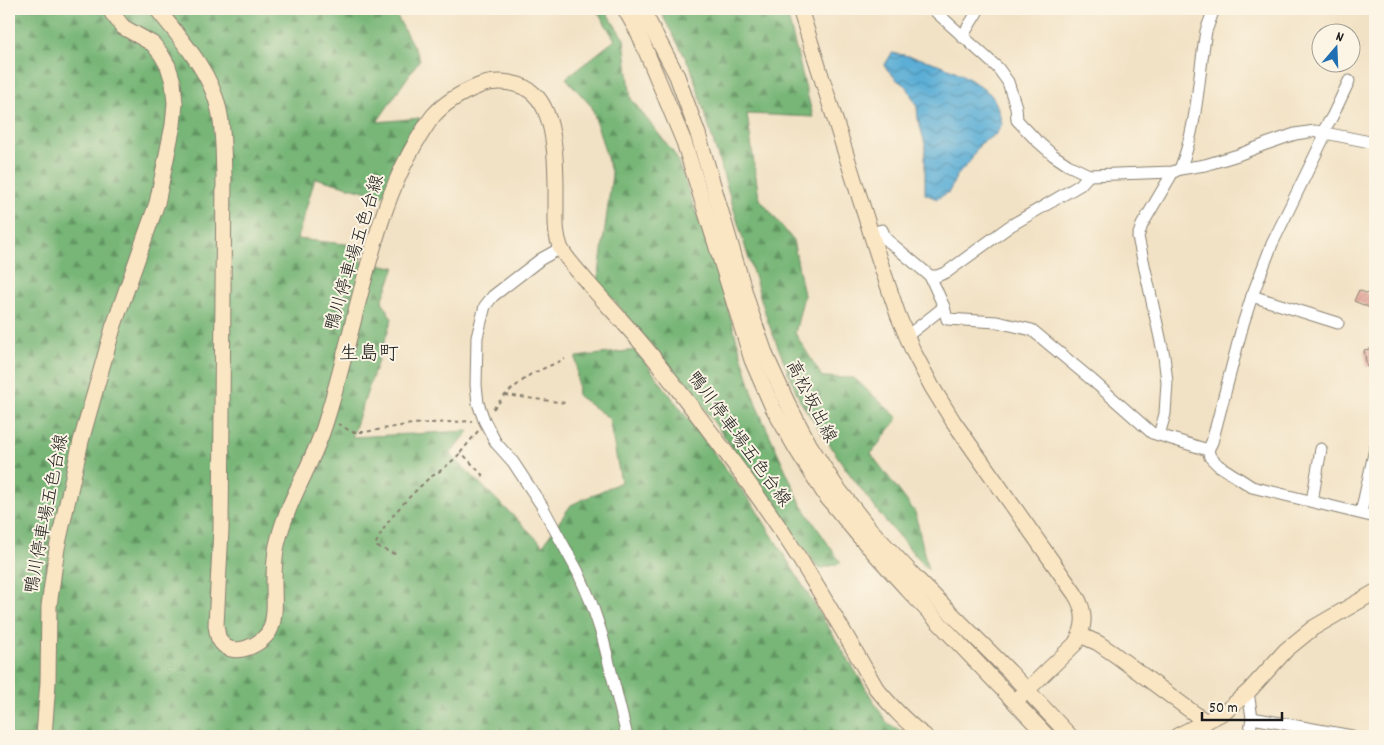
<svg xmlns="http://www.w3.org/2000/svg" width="1384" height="745" viewBox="0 0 1384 745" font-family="Dekko,'Klee One',sans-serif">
  <defs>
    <pattern id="forest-firs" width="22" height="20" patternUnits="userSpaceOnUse" patternTransform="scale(1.25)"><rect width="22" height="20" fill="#77b677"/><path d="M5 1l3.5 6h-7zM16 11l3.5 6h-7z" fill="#619361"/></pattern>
    <pattern id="water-waves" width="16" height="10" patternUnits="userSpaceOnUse" patternTransform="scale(1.25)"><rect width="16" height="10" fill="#5baed6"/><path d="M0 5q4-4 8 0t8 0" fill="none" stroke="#4a8dad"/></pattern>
    <pattern id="building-hatch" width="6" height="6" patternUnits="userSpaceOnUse" patternTransform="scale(1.25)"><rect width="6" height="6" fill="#e2a196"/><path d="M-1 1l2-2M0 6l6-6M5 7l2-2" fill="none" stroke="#c18a81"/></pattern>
  </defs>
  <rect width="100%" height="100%" fill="#fcf5e5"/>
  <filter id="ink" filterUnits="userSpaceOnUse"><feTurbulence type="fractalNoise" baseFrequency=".02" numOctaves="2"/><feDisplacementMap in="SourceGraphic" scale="10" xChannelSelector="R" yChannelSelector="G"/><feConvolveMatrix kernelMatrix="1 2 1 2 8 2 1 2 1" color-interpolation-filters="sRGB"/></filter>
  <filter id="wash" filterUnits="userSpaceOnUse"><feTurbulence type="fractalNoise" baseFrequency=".0096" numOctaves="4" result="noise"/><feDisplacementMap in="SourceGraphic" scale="20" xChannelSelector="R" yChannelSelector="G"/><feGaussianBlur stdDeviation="1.12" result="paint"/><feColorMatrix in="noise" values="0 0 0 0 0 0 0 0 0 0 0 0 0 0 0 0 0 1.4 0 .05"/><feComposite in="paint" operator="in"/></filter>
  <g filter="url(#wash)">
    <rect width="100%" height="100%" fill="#f2e2c5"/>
    <g fill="url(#forest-firs)" stroke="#4a694a">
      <path d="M9 9H393L420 59 377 122 420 118 383 196 315 178 297 239 364 246 361 262 395 267 382 301 392 319 352 437 469 431 450 454 543 545 571 505 621 482 609 418 578 396 576 357 636 350 754 506 887 723 910 736H9Z"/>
      <path d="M596 9H604L624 39 631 99 676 156 716 268 756 405 801 504 841 563 819 569 703 407 598 281 612 175 592 107 566 78 615 40Z"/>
      <path d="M659 9H786L813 117 747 114 759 198 793 240 804 295 795 333 822 377 854 378 898 418 871 454 915 512 928 570 882 517 846 469 800 401 768 322 691 68Z"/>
    </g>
    <path fill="url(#water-waves)" stroke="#3c6579" d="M892 53C924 58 956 67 982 88 985 90 989 92 991 95 997 102 1000 115 1002 124L996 134 980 144 971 160 956 177 949 192 937 199 925 194V144L918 119 917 107 907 87 897 80 884 66Z"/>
    <g id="blocks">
      <g fill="url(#building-hatch)">
        <path d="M1359 290 1375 297V310L1354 301Z"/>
        <path d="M1375 348V366L1367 367 1364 350Z"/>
      </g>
    </g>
  </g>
  <g filter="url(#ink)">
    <use href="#blocks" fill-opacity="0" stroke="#877f70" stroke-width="1"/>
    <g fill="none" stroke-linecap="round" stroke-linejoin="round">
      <g stroke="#877f70" stroke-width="13">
        <g id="street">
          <path d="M962 37 979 9"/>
          <path d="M1322 133 1332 117 1349 81"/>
          <path d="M1180 169 1205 165 1238 155 1266 144 1295 134 1315 131 1375 143"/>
          <path d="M1173 172 1142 225 1138 237 1164 356 1167 382 1165 414 1159 435 1208 450 1210 457 1218 465 1252 487 1375 517"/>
          <path d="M1089 175 1173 172 1180 169C1196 130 1198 86 1204 44L1206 31 1214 9"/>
          <path d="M871 233 882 230 886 239 930 276H937L947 272 1010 226 1080 185 1089 175 1068 165 1053 155 1036 140 1017 120 1016 107 1008 82 998 68 936 12 935 9"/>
          <path d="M561 248 541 259 493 296 485 306 477 337 476 385 478 403 484 420 496 443 513 462 542 506 578 572 591 602 602 635 627 736"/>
          <path d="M930 276 944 307 947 319 997 322 1032 330 1092 380 1152 433 1159 435"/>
          <path d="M1252 296 1338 323"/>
          <path d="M907 336 944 307"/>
          <path d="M1208 450 1212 442 1243 324 1252 296 1272 244 1326 133"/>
          <path d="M1312 501 1321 449"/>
          <path d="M1361 513 1375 449"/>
          <path d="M1248 692 1252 718 1352 736"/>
          <path d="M1249 736 1252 718"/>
        </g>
      </g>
      <g stroke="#877f70" stroke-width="17">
        <g id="secondary">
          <path d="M157 9C181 39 211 72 219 110 224 132 223 155 224 176L221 529 216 625C217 630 217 635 219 639 230 661 264 645 271 628 276 614 274 598 274 584 274 570 274 555 278 541 288 499 314 462 326 421 347 354 360 285 382 219 392 189 404 161 421 134 425 128 429 121 433 116 446 101 463 92 481 85 498 79 522 82 535 95 558 117 556 176 556 206 556 220 555 235 561 249 568 261 579 272 588 283 613 312 640 339 663 370 703 422 743 473 779 527 814 579 845 634 876 688 891 706 906 723 925 736"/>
          <path d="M625 9 639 34 684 142 752 360 773 408 797 450 826 496 859 536 907 589 1047 736"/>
          <path d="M642 9 677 76 698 134 750 310 766 356 787 402 809 444 835 485 868 527 917 579 1010 672 1070 736"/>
          <path d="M800 9 880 262 898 315 913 351 932 387 953 421 1075 594C1086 611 1086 627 1075 644L1019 698"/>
          <path d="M1080 635 1098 643 1114 654 1206 722"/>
          <path d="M44 736 48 682 49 606 57 548 81 441 113 328 157 203 173 125 175 103 173 82 168 66 161 54 153 44 123 27 112 13 111 9"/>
          <path d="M1177 736 1226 711 1248 692 1286 650 1313 628 1375 592"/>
        </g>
      </g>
      <g stroke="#877f70" stroke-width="2" stroke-dasharray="4 4" stroke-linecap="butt">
        <path d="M505 395 566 403"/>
        <path d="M493 409 507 393 531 374 565 359"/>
        <path d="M338 424 352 432H365L412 424 472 421"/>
        <path d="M478 431 461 452 486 479"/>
        <path d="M395 554 375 546C385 520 408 498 428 479 433 475 439 472 444 468 450 463 456 458 461 452"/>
      </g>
      <use href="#street" stroke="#fff" stroke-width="11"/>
      <use href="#secondary" stroke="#fbe6c4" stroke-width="15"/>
    </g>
  </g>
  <g text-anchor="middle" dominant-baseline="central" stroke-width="4" stroke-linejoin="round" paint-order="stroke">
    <g font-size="18" fill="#1c1c1c" stroke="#fcf5e5">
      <text transform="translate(356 253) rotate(-73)">鴨川停車場五色台線</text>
      <text transform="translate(810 402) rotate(63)">高松坂出線</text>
      <text transform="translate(738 440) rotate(54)">鴨川停車場五色台線</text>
      <text transform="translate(48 514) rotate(-79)">鴨川停車場五色台線</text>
    </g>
    <g font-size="20" fill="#1c1c1c" stroke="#fcf5e5">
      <text x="369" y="355">生島町</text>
    </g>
  </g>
  <rect width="1384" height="745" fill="none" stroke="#fcf5e5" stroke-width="30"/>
  <g transform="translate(1336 48) rotate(19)"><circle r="24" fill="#fcf5e5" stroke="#a29e95"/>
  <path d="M0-4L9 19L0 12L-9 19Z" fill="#1f6fb2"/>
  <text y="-8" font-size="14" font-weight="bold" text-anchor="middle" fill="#1c1c1c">N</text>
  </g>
  <path d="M1202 712v8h80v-8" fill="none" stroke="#1c1c1c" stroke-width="2.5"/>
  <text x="1209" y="712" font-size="15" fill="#1c1c1c" stroke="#fcf5e5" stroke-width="4" paint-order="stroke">50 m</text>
</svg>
